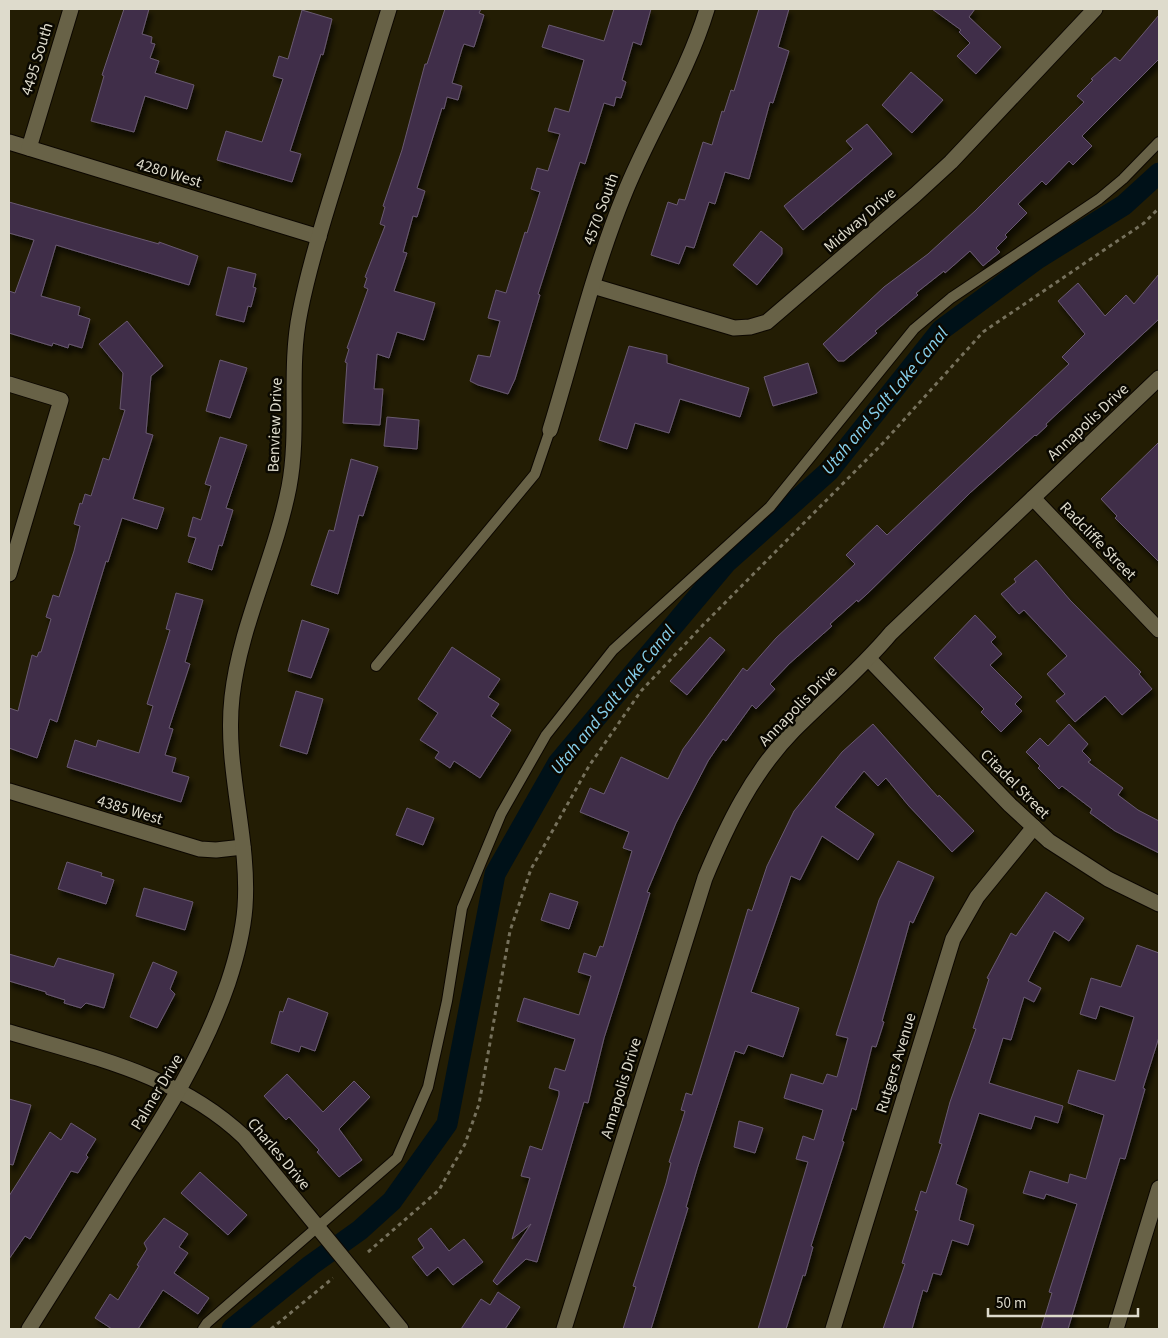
<svg xmlns="http://www.w3.org/2000/svg" width="1168" height="1338" viewBox="0 0 1168 1338" font-family="'Source Sans 3',sans-serif">
  <defs>
    <filter id="shadow"><feDropShadow dx="3" dy="5.5" stdDeviation="2.5" flood-color="#0009"/></filter>
  </defs>
  <rect width="100%" height="100%" fill="#231d04"/>
  <g fill="none" stroke-linecap="round" stroke-linejoin="round">
    <path stroke="#001118" stroke-width="21" d="M232 1329 311 1265 360 1230 392 1201 447 1124 495 874 558 763 726 563 829 471 941 330 1037 259 1124 205 1159 173"/>
  </g>
  <g fill="#412e4a" stroke="#685970" filter="url(#shadow)">
    <path d="M124 9H149L142 34 152 37 151 43 155 44 150 58 159 61 155 73 194 85 187 109 145 96 134 132 91 121 104 76 102 75Z"/>
    <path d="M445 9H481L479 13 484 15 474 47 464 44 462 49 452 83 462 86 458 100 447 97 444 109 442 108 417 188 425 191 417 217 413 216 403 252 407 253 394 291 435 303 424 340 397 332 389 358 377 354 374 389H383L380 425 343 423 347 363 345 362 349 349 347 348 368 289 364 287 367 278 365 277 385 226 380 224 385 207 383 206 402 150 425 64H427Z"/>
    <path d="M614 9H651L641 45 633 42 622 80 626 82 621 98 616 97 614 106 604 103 585 164 580 162 538 294 540 295 515 379 508 394 478 385 470 381 478 355 490 357 500 321 488 318 496 290 506 293 525 232 527 233 540 192 531 189 537 168 548 171 560 134 548 131 555 108 569 112 584 60 542 47 549 25 604 41Z"/>
    <path d="M759 9H789L778 47 789 51 773 103 770 102 749 179 725 172 715 204 709 202 694 248 686 246 679 264 651 255 668 202 677 205 679 199 685 200 703 142 712 145 722 111 724 112 731 90 734 91Z"/>
    <path d="M932 9H975L969 17 1001 47 976 74 957 56 970 43 959 32 961 30Z"/>
    <path d="M302 10 332 19 323 55 321 54 290 151 301 154 292 182 217 160 226 131 262 142 283 79 273 76 279 56 288 59Z"/>
    <path d="M1159 15V59L1082 136 1092 146 1073 165 1069 161 1046 185 1042 181 1018 204 1027 213 1005 235 1007 237 996 248 1000 252 983 266 970 251 945 273 944 271 916 293 918 295 875 331 877 333 844 361H838L823 344 884 287 928 254 975 211 1084 102 1077 96 1093 80 1091 79 1115 57 1120 61Z"/>
    <path d="M911 72 943 100 912 133 882 105Z"/>
    <path d="M867 124 892 154 803 230 784 206 853 149 846 141Z"/>
    <path d="M9 202 159 244V242L198 256 189 285 56 245 41 296 80 307 78 315 90 319 82 348 69 344 68 348 53 343 52 346 9 333V291L15 293 34 240 9 233Z"/>
    <path d="M761 231 782 248V254L757 285 733 265Z"/>
    <path d="M228 267 256 274 253 287 256 288 251 307 248 306 244 322 216 315Z"/>
    <path d="M1159 274V319L1046 424 1047 426 1036 436 1035 435 971 492 866 595 858 602 857 600 830 624 832 626 789 664 770 684 775 689 756 709 752 705 726 741 723 739 708 761 676 823 647 892 650 893 604 1038 588 1103 584 1102 537 1262 526 1259 497 1285 493 1281 531 1224 512 1239 530 1178 521 1176 530 1146 542 1150 559 1095V1091L549 1088 555 1068 565 1071 575 1039 517 1021 524 998 579 1015 591 976 578 972 584 953 596 957 600 946 603 947 632 851 623 848 629 832 580 812 590 788 604 794 621 757 668 779 683 749 743 668 747 671 776 638 855 564 846 555 877 525 887 535 1069 364 1062 357 1085 334 1058 301 1078 283 1105 316 1126 295 1134 304Z"/>
    <path d="M127 321 163 366 151 376 146 433 153 435 133 499 164 508 157 529 122 518 108 562 106 561 57 722 50 719 37 758 9 748V708L18 711 32 655 37 657 39 652H41L51 619 46 617 53 595 59 597 74 551 80 526 74 524 80 503 82 504 85 494 91 496 103 458 109 460 125 410 120 409 123 373 99 344Z"/>
    <path d="M629 346 667 355V363L749 388 740 417 680 399 669 433 635 423 627 449 599 440Z"/>
    <path d="M220 360 247 368 230 418 206 411Z"/>
    <path d="M808 363 817 393 773 406 764 377Z"/>
    <path d="M387 417 419 420 417 449 384 446Z"/>
    <path d="M220 437 247 445 226 508 233 510 222 546 219 545 212 570 188 562 196 538 188 536 193 517 201 520 211 486 205 484Z"/>
    <path d="M1159 442V562L1115 518 1117 516 1101 499Z"/>
    <path d="M351 459 378 467 363 516 359 515 338 594 311 585 329 530 334 531Z"/>
    <path d="M1036 560 1070 600 1141 672 1139 674 1152 689 1122 715 1105 696 1075 722 1056 701 1065 694 1047 674 1067 656 1024 610 1019 614 1001 594 1016 582 1014 579Z"/>
    <path d="M176 593 203 600 185 662 190 664 169 728 173 729 165 755 176 758 172 772 189 777 181 802 67 767 75 740 96 747 98 740 139 753 153 706 147 704 170 630 166 629Z"/>
    <path d="M975 615 996 637 991 642 1002 654 990 665 1022 697 1015 704 1022 711 1001 732 981 712 984 709 934 658Z"/>
    <path d="M302 620 329 629 311 678 288 671Z"/>
    <path d="M710 637 725 650 687 695 670 681Z"/>
    <path d="M452 647 500 679 488 697 499 704 491 716 511 730 480 778 454 761 450 768 435 758 439 752 420 740 438 713 418 699Z"/>
    <path d="M296 691 323 699 307 754 280 746Z"/>
    <path d="M873 724 938 797 939 795 974 831 952 852 908 805 886 778 878 786 864 771 835 807 874 834 858 860 822 836 800 880 791 876 751 992 799 1008 783 1057 748 1045 744 1054 735 1051 697 1169 686 1207 688 1208 651 1329H623L636 1287 633 1286 666 1183 671 1163 669 1162 682 1121 685 1111 681 1110 686 1093 692 1095 748 909 752 911 767 866 794 811 842 752Z"/>
    <path d="M1069 724 1088 744 1082 751 1091 760 1088 762 1123 788 1118 795 1138 810 1159 821V853L1115 831 1090 813 1092 809 1062 786 1059 789 1038 768 1040 766 1026 752 1040 738 1048 746Z"/>
    <path d="M407 808 434 818 423 845 396 835Z"/>
    <path d="M898 861 934 877 913 923 910 921 882 1021 884 1022 876 1047 872 1046 856 1110 852 1108 842 1141 844 1142 811 1246 813 1247 805 1276 803 1275 786 1329H758L808 1162 796 1159 803 1136 814 1140 823 1110 784 1098 791 1074 823 1084 827 1074 837 1077 848 1038 836 1035 879 900Z"/>
    <path d="M67 862 102 873 101 876 114 880 106 904 58 889Z"/>
    <path d="M144 888 193 902 185 930 136 916Z"/>
    <path d="M1046 892 1084 918 1069 941 1054 931 1028 981 1041 988 1034 1002 1024 997 1011 1040 1003 1038 989 1083 1063 1106 1058 1123 1035 1116 1031 1129 979 1113 956 1184 967 1189 959 1220 974 1225 968 1245 952 1240 941 1275 933 1273 927 1292 923 1290 912 1329H883L905 1264 902 1263 918 1211 915 1210 921 1191 926 1193 942 1144 939 1143 950 1102 976 1029 973 1028 989 979 987 978 1011 933 1016 936Z"/>
    <path d="M550 893 578 902 569 929 541 920Z"/>
    <path d="M1137 945 1159 953V1037L1143 1088 1145 1089 1125 1159 1120 1158 1068 1329H1041L1052 1293 1049 1292 1077 1204 1046 1194 1044 1199 1023 1193 1030 1171 1068 1183 1070 1174 1086 1179 1104 1115 1068 1103 1078 1070 1115 1081 1134 1017 1100 1006 1096 1019 1080 1014 1091 978 1121 987Z"/>
    <path d="M9 954 54 967 58 958 114 974 104 1008 86 1003 81 1008 64 1003 65 1000 46 994V992L9 981Z"/>
    <path d="M153 962 177 972 170 989 175 994 157 1028 130 1017Z"/>
    <path d="M288 998 328 1013 315 1051 301 1046 299 1052 271 1043 280 1011 283 1012Z"/>
    <path d="M287 1074 323 1112 354 1081 370 1097 339 1129 362 1160 339 1177 317 1152 319 1150 289 1117 286 1120 264 1096Z"/>
    <path d="M9 1099 31 1105 13 1165 9 1164Z"/>
    <path d="M739 1121 763 1128 755 1153 734 1147Z"/>
    <path d="M71 1123 96 1139 86 1155 88 1157 78 1173 71 1171 30 1239 25 1236 9 1259V1196L50 1132 61 1140Z"/>
    <path d="M200 1172 247 1215 228 1235 181 1193Z"/>
    <path d="M164 1218 188 1234 179 1247 188 1253 174 1273 209 1298 198 1314 163 1290 138 1329H112L95 1318 110 1294 118 1300 139 1266 137 1265 147 1249 144 1243Z"/>
    <path d="M431 1228 449 1251 464 1239 483 1262 453 1285 438 1267 427 1276 412 1257 424 1248 418 1239Z"/>
    <path d="M498 1292 520 1307 505 1329H461L481 1299 490 1305Z"/>
  </g>
  <g fill="none" stroke-linecap="round" stroke-linejoin="round">
    <g stroke="#0c0700" stroke-width="12">
      <g id="service">
        <path d="M376 666 535 474 550 430"/>
        <path d="M203 1329 207 1323 397 1158 428 1087 447 1001 462 908 501 814 546 735 613 650 770 507 914 329 951 298 1099 199 1123 179 1159 142"/>
      </g>
    </g>
    <g stroke="#0c0700" stroke-width="17">
      <g id="minor">
        <path d="M9 142 319 237"/>
        <path d="M29 148 71 9"/>
        <path d="M593 286 734 328 750 327 767 322 915 195 951 162 1095 9"/>
        <path d="M9 384 61 400 9 574"/>
        <path d="M550 430C574 352 593 271 624 195 649 132 687 75 707 9"/>
        <path d="M1033 498 1159 630"/>
        <path d="M869 659 1010 805 1049 841 1108 879 1159 904"/>
        <path d="M9 791 200 849 216 850 243 847"/>
        <path d="M9 1032C92 1057 179 1075 244 1137L401 1329"/>
        <path d="M29 1329C61 1278 94 1226 126 1175 166 1113 204 1053 228 983 236 959 243 933 245 907 250 837 224 768 232 697 240 625 275 559 289 487 300 429 288 370 300 312 309 266 323 221 337 177 354 121 372 65 389 9"/>
        <path d="M564 1329 705 878C727 825 753 772 793 731 826 698 861 669 891 633L1159 378"/>
        <path d="M833 1329 953 939 977 897 1034 827"/>
        <path d="M1116 1329 1159 1188"/>
      </g>
    </g>
    <g stroke="#76715c" stroke-width="3" stroke-dasharray="4 4" stroke-linecap="butt">
      <path d="M368 1252 439 1190 465 1144 479 1104 510 931 531 869 589 766 641 691 704 624 883 443 983 332 1144 223 1159 208"/>
      <path d="M271 1329 333 1278"/>
    </g>
    <use href="#service" stroke="#686247" stroke-width="10"/>
    <use href="#minor" stroke="#686247" stroke-width="15"/>
  </g>
  <g text-anchor="middle" dominant-baseline="central" stroke-width="5" stroke-linejoin="round" paint-order="stroke">
    <g font-size="16" fill="#dedbcc" stroke="#0a0801">
      <text transform="translate(37 59) rotate(-73)">4495 South</text>
      <text transform="translate(169 173) rotate(17)">4280 West</text>
      <text transform="translate(601 209) rotate(-70)">4570 South</text>
      <text transform="translate(860 220) rotate(-41)">Midway Drive</text>
      <text transform="translate(1088 422) rotate(-43)">Annapolis Drive</text>
      <text transform="translate(275 425) rotate(-88)">Benview Drive</text>
      <text transform="translate(1098 541) rotate(46)">Radcliffe Street</text>
      <text transform="translate(798 706) rotate(-46)">Annapolis Drive</text>
      <text transform="translate(1015 784) rotate(45)">Citadel Street</text>
      <text transform="translate(130 810) rotate(17)">4385 West</text>
      <text transform="translate(896 1063) rotate(-73)">Rutgers Avenue</text>
      <text transform="translate(621 1088) rotate(-73)">Annapolis Drive</text>
      <text transform="translate(157 1092) rotate(-59)">Palmer Drive</text>
      <text transform="translate(279 1154) rotate(50)">Charles Drive</text>
    </g>
    <g font-size="18" font-style="italic" fill="#87d0ec" stroke="#0a0801">
      <text transform="translate(885 401) rotate(-50)">Utah and Salt Lake Canal</text>
      <text transform="translate(613 700) rotate(-51)">Utah and Salt Lake Canal</text>
    </g>
  </g>
  <rect width="1168" height="1338" fill="none" stroke="#dedbcc" stroke-width="20"/>
  <path d="M988 1308v8h150v-8" fill="none" stroke="#dedbcc" stroke-width="2.5"/>
  <text x="996" y="1308" font-size="15" fill="#dedbcc" stroke="#0a0801" stroke-width="4" paint-order="stroke">50 m</text>
</svg>
